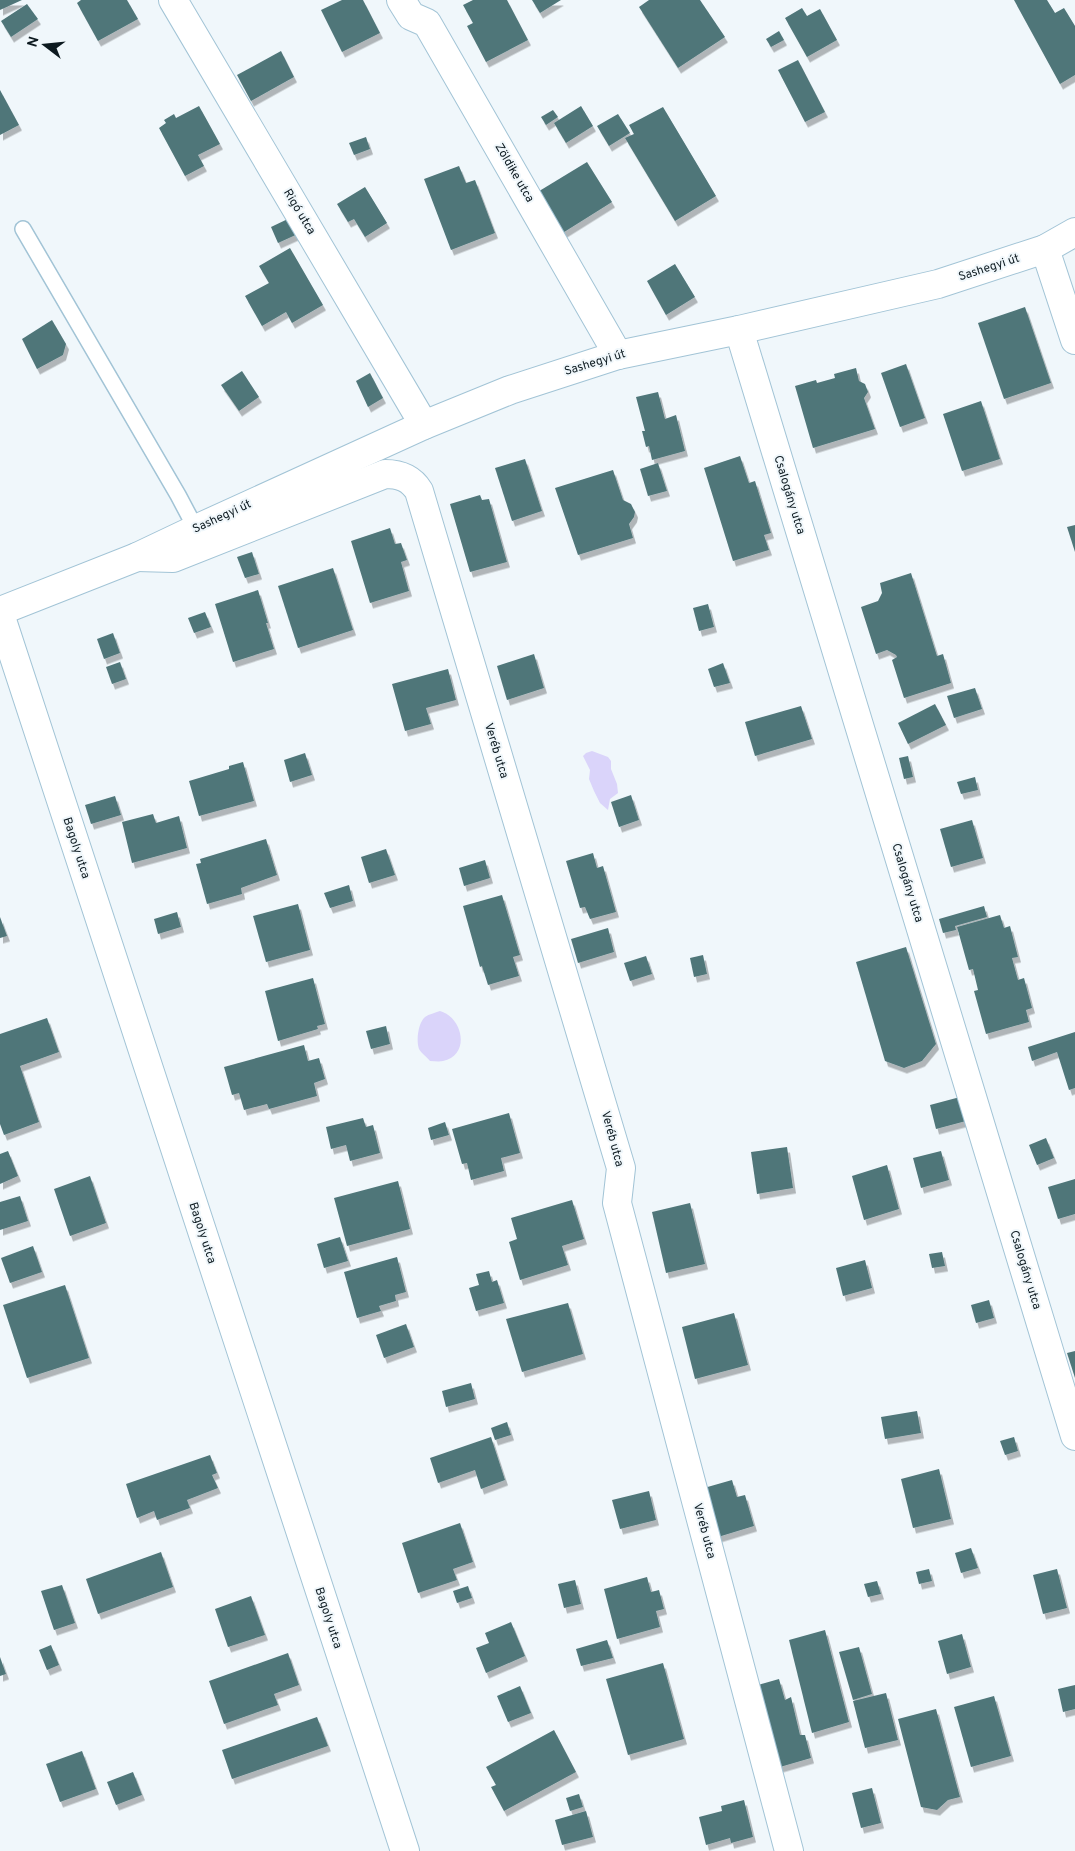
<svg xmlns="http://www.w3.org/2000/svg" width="1075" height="1851" viewBox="0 0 1075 1851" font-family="Overpass,sans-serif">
  <defs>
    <filter id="shadow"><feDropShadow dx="3" dy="5.5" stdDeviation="0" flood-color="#0004"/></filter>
  </defs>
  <rect width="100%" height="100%" fill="#f0f7fb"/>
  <g fill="#dad4fa">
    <path d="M592 751 608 757 611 761V769L617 784 618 793 610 799 608 810 600 803 594 791 589 779 590 770 583 756 586 753Z"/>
    <path d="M440 1011C464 1018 470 1056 443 1061 439 1062 434 1061 430 1061 427 1057 421 1053 419 1049 416 1041 418 1023 425 1017 429 1014 435 1013 440 1011Z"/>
  </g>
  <g fill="#4f7679" filter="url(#shadow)">
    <path d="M0 0H22L0 10Z"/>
    <path d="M81 0H127L138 19 98 41 77 3Z"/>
    <path d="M342 0H363L380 33 342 52 321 10Z"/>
    <path d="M473 0H507L528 40 486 62 467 26 473 23 463 5Z"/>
    <path d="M532 0H561L540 13Z"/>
    <path d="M649 0H700L725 37 678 68 639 7Z"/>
    <path d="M1014 0H1047L1055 13 1064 8 1075 26V75L1060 84Z"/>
    <path d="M27 4 38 19 11 37 1 21Z"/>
    <path d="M802 8 807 16 820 9 837 40 807 57 785 18Z"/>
    <path d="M779 31 784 40 771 47 766 39Z"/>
    <path d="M281 51 294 77 251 101 237 75Z"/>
    <path d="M798 60 825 112 805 122 778 70Z"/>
    <path d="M0 90 19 125 0 135Z"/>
    <path d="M199 106 220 144 198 155 204 166 185 176 159 128 166 123 164 120 174 114 176 118Z"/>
    <path d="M581 106 593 126 566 143 554 123Z"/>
    <path d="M663 107 716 196 675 221 625 138 634 134 629 125Z"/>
    <path d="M553 110 558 117 546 125 541 117Z"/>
    <path d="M618 114 630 133 609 146 597 126Z"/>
    <path d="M366 137 370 149 354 155 349 143Z"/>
    <path d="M587 162 612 202 561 234 536 193Z"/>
    <path d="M459 166 466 183 475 180 495 233 451 250 424 179Z"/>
    <path d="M365 187 387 223 365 237 354 219 348 222 337 204Z"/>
    <path d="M292 217 300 233 278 243 271 227Z"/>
    <path d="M290 248 323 305 292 323 286 312 262 326 245 296 269 283 259 266Z"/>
    <path d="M675 264 695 297 666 315 647 281Z"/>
    <path d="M1025 307 1051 383 1004 399 978 323Z"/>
    <path d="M52 320 66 344 63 355 37 369 22 339Z"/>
    <path d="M906 364 925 418 900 427 881 373Z"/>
    <path d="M856 368 859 381 865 384 868 392 864 398 875 429 813 448 795 386 816 380 817 383 835 378 834 374Z"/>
    <path d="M242 371 259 397 239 411 221 385Z"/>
    <path d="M370 373 383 398 368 407 356 381Z"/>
    <path d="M658 392 665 419 676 415 685 451 652 460 649 446 646 447 642 431H645L636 397Z"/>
    <path d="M981 401 1000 459 962 471 943 414Z"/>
    <path d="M740 456 749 483 755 481 771 533 764 535 769 550 733 561 704 468Z"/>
    <path d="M525 459 542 511 512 521 495 468Z"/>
    <path d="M658 463 667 491 648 496 640 469Z"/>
    <path d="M613 470 623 500 631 504 635 512 634 517 629 524 633 538 578 555 555 488Z"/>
    <path d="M480 495 482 500 489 499 507 562 470 572 450 504Z"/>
    <path d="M1075 525V552L1067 527Z"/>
    <path d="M390 528 395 544 401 543 407 560 401 562 409 591 370 603 351 541Z"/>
    <path d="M252 552 259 574 245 578 237 557Z"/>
    <path d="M333 568 353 630 298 648 278 586Z"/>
    <path d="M911 573 937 656 943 654 951 683 904 698 892 660 897 657 896 655 887 650 876 654 861 607 878 601 882 593 880 583Z"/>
    <path d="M258 590 268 623H266L274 649 233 662 215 604Z"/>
    <path d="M708 604 714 627 699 631 693 608Z"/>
    <path d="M205 612 211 627 194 633 188 618Z"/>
    <path d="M113 633 120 653 104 659 97 639Z"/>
    <path d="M534 654 544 688 507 700 497 666Z"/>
    <path d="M120 662 126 679 112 684 106 667Z"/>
    <path d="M723 663 730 683 714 687 708 669Z"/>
    <path d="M448 669 456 700 426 708 431 724 405 731 392 684Z"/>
    <path d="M975 688 982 709 954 718 947 696Z"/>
    <path d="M935 704 946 725 908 744 898 723Z"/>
    <path d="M801 706 812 739 755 756 745 722Z"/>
    <path d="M305 753 312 775 290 782 284 760Z"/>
    <path d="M908 756 913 777 904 779 899 758Z"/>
    <path d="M243 762 254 801 199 816 189 781 229 769V766Z"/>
    <path d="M975 777 978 790 961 794 957 782Z"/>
    <path d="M631 795 639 820 619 827 611 802Z"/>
    <path d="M115 796 121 815 91 824 85 805Z"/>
    <path d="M153 814 156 823 179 816 187 848 132 863 122 822Z"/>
    <path d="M972 820 983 858 951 867 940 829Z"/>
    <path d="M266 839 277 875 241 888 242 894 207 904 196 864 201 863 200 859Z"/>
    <path d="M386 849 395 875 369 883 361 857Z"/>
    <path d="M593 853 597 868 603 866 616 912 590 919 585 907 580 908 566 861Z"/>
    <path d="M485 860 490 878 464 886 459 868Z"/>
    <path d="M349 885 353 901 330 908 324 893Z"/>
    <path d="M502 895 520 955 513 957 519 976 488 985 482 966 480 967 463 906Z"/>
    <path d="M298 904 310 950 266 962 253 916Z"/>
    <path d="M984 906 987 917 955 926 956 930 943 933 939 919Z"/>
    <path d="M177 912 181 927 158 934 154 919Z"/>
    <path d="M1000 915 1004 928 1010 926 1018 957 1012 958 1018 980 1024 978 1032 1008 1026 1010 1029 1022 986 1034 974 991 978 990 973 969 969 970 957 927Z"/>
    <path d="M0 917 7 936 0 938Z"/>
    <path d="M608 928 614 952 578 963 571 939Z"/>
    <path d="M906 947 936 1044 922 1061 904 1068 885 1061 856 962Z"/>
    <path d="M703 955 707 974 694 977 690 958Z"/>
    <path d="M646 956 652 974 630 981 624 963Z"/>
    <path d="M313 978 325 1024 317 1026 318 1029 278 1041 265 991Z"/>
    <path d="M47 1018 59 1052 20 1066 39 1122 4 1135 0 1124V1034Z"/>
    <path d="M386 1026 390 1044 371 1049 366 1031Z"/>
    <path d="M1075 1032V1088L1069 1090 1057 1052 1032 1061 1028 1047Z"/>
    <path d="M304 1045 308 1061 319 1058 325 1079 314 1083 317 1096 269 1109 267 1104 244 1110 239 1093 232 1095 224 1067Z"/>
    <path d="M960 1097 966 1121 936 1129 930 1105Z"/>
    <path d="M509 1113 520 1153 501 1158 504 1171 471 1180 467 1163 462 1164 452 1129Z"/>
    <path d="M363 1118 366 1127 373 1125 380 1153 350 1161 346 1145 331 1149 326 1127Z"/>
    <path d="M445 1122 449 1135 431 1140 428 1128Z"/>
    <path d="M1046 1138 1054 1158 1037 1165 1029 1145Z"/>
    <path d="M787 1147 793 1188 757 1194 751 1152Z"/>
    <path d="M8 1151 18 1176 0 1184V1154Z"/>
    <path d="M941 1151 949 1180 921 1188 913 1158Z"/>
    <path d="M887 1165 899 1209 864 1220 852 1176Z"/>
    <path d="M90 1176 106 1223 70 1236 54 1189Z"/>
    <path d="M1075 1179V1214L1058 1219 1048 1187Z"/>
    <path d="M398 1181 410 1229 347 1246 334 1198Z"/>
    <path d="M20 1196 28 1221 0 1230V1202Z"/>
    <path d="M572 1200 584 1239 562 1246 568 1265 520 1280 509 1242 517 1239 511 1218Z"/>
    <path d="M690 1203 705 1264 666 1273 652 1212Z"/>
    <path d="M340 1237 348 1261 324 1268 317 1244Z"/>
    <path d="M33 1246 42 1272 10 1283 1 1258Z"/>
    <path d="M942 1252 945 1266 932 1268 929 1254Z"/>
    <path d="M397 1257 406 1292 395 1295 396 1301 379 1306 381 1311 357 1318 344 1272Z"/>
    <path d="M865 1260 872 1288 843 1296 836 1268Z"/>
    <path d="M489 1271 492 1282 497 1280 504 1303 476 1311 469 1288 479 1285 476 1274Z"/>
    <path d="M65 1285 89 1358 27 1378 3 1305Z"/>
    <path d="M989 1300 994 1318 976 1323 971 1305Z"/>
    <path d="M568 1303 583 1354 522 1372 506 1319Z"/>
    <path d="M734 1313 748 1365 695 1379 682 1327Z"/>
    <path d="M406 1324 414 1347 384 1358 376 1335Z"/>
    <path d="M1075 1351V1378L1067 1353Z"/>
    <path d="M471 1383 475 1399 446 1407 442 1391Z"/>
    <path d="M917 1411 921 1433 885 1439 881 1417Z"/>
    <path d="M507 1422 511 1435 495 1440 491 1428Z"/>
    <path d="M491 1437 505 1480 481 1489 475 1470 438 1483 430 1458Z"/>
    <path d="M1014 1437 1018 1451 1005 1455 1000 1441Z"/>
    <path d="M210 1455 217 1473 212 1475 218 1488 187 1500 190 1508 157 1520 154 1511 137 1518 126 1484Z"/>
    <path d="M939 1469 951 1519 913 1528 901 1479Z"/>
    <path d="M732 1480 737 1497 745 1495 754 1526 718 1537 704 1488Z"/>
    <path d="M649 1491 656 1520 620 1529 612 1500Z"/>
    <path d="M460 1523 473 1562 453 1569 457 1580 418 1593 402 1543Z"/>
    <path d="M971 1548 978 1568 961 1573 955 1553Z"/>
    <path d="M161 1552 173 1587 98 1614 86 1579Z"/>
    <path d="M929 1569 932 1581 919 1584 916 1572Z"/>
    <path d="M1057 1569 1067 1608 1043 1614 1033 1575Z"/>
    <path d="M647 1577 651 1592 659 1590 664 1609 656 1611 660 1627 617 1639 604 1589Z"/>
    <path d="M575 1580 581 1604 564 1608 558 1584Z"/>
    <path d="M877 1581 881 1594 868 1597 864 1584Z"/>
    <path d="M62 1585 75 1623 54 1630 41 1591Z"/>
    <path d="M468 1586 472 1598 457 1603 453 1591Z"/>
    <path d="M251 1596 265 1635 228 1647 215 1609Z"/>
    <path d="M511 1622 525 1656 486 1673 476 1648 489 1643 485 1633Z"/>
    <path d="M825 1630 849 1722 812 1733 789 1640Z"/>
    <path d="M962 1634 971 1667 947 1674 938 1641Z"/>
    <path d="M607 1640 613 1658 581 1666 576 1649Z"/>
    <path d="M51 1645 59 1665 47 1670 39 1650Z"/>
    <path d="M859 1647 872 1694 853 1700 839 1652Z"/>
    <path d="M288 1653 299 1685 274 1694 278 1705 224 1724 209 1681Z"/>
    <path d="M0 1657 6 1674 0 1676Z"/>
    <path d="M663 1663 684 1739 628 1755 606 1679Z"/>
    <path d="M779 1679 785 1700 791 1697 800 1735H805L811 1758 780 1767 758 1685Z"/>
    <path d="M1075 1685V1709L1063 1712 1058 1689Z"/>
    <path d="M520 1686 531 1713 508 1722 497 1696Z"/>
    <path d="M886 1693 898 1740 865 1748 853 1701Z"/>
    <path d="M994 1696 1011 1756 971 1767 954 1707Z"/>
    <path d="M936 1709 960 1797 948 1800 937 1810 921 1807 898 1719Z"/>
    <path d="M317 1717 328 1746 232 1779 222 1750Z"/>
    <path d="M554 1730 576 1772 504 1811 491 1787 496 1785 486 1767Z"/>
    <path d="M82 1751 96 1789 60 1802 46 1764Z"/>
    <path d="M133 1772 142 1795 116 1805 107 1782Z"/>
    <path d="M872 1788 881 1823 861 1828 852 1793Z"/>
    <path d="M579 1794 583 1807 570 1811 566 1798Z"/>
    <path d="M744 1800 753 1837 731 1843 730 1838 706 1845 699 1817 722 1811 721 1806Z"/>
    <path d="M586 1811 593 1837 562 1845 555 1820Z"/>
  </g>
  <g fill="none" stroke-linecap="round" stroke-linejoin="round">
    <g stroke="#a2c4d6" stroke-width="18">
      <path id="lane" d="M23 229 178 495 196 529"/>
    </g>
    <g stroke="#a2c4d6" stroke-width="30">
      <g id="street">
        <path d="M173 0 424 425"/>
        <path d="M401 0 411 16 427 23 618 355"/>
        <path d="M1045 249 1075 340"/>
        <path d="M739 330 1075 1436"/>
        <path d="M137 557 173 558 385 474C400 474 411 478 419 491L621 1168 617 1203 789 1851"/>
        <path d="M0 611 137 557 196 529 424 425 510 390 618 355 739 330 938 284 1045 249 1075 232"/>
        <path d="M0 614 405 1851"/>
      </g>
    </g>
    <use href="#lane" stroke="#fff" stroke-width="15"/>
    <use href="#street" stroke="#fff" stroke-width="28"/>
  </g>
  <g text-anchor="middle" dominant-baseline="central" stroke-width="4" stroke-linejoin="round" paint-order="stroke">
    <g font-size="12" fill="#0d1a20" stroke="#f0f7fb">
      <text transform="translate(514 173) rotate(60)">Zöldike utca</text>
      <text transform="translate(299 212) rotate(59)">Rigó utca</text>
      <text transform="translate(989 268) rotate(-18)">Sashegyi út</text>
      <text transform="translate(595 363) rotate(-17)">Sashegyi út</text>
      <text transform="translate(789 495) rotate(73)">Csalogány utca</text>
      <text transform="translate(222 517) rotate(-25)">Sashegyi út</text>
      <text transform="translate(496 751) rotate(73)">Veréb utca</text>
      <text transform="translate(76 848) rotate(72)">Bagoly utca</text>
      <text transform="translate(907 883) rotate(73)">Csalogány utca</text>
      <text transform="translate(612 1139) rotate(75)">Veréb utca</text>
      <text transform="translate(202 1233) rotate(72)">Bagoly utca</text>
      <text transform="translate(1025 1270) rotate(73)">Csalogány utca</text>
      <text transform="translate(704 1531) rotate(75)">Veréb utca</text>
      <text transform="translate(328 1618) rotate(72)">Bagoly utca</text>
    </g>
  </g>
  <g transform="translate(45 45) rotate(286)" stroke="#f0f7fb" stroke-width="4" paint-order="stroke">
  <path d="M0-4L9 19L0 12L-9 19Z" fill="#0d1a20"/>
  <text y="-8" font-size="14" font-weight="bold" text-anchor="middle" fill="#0d1a20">N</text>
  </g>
</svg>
